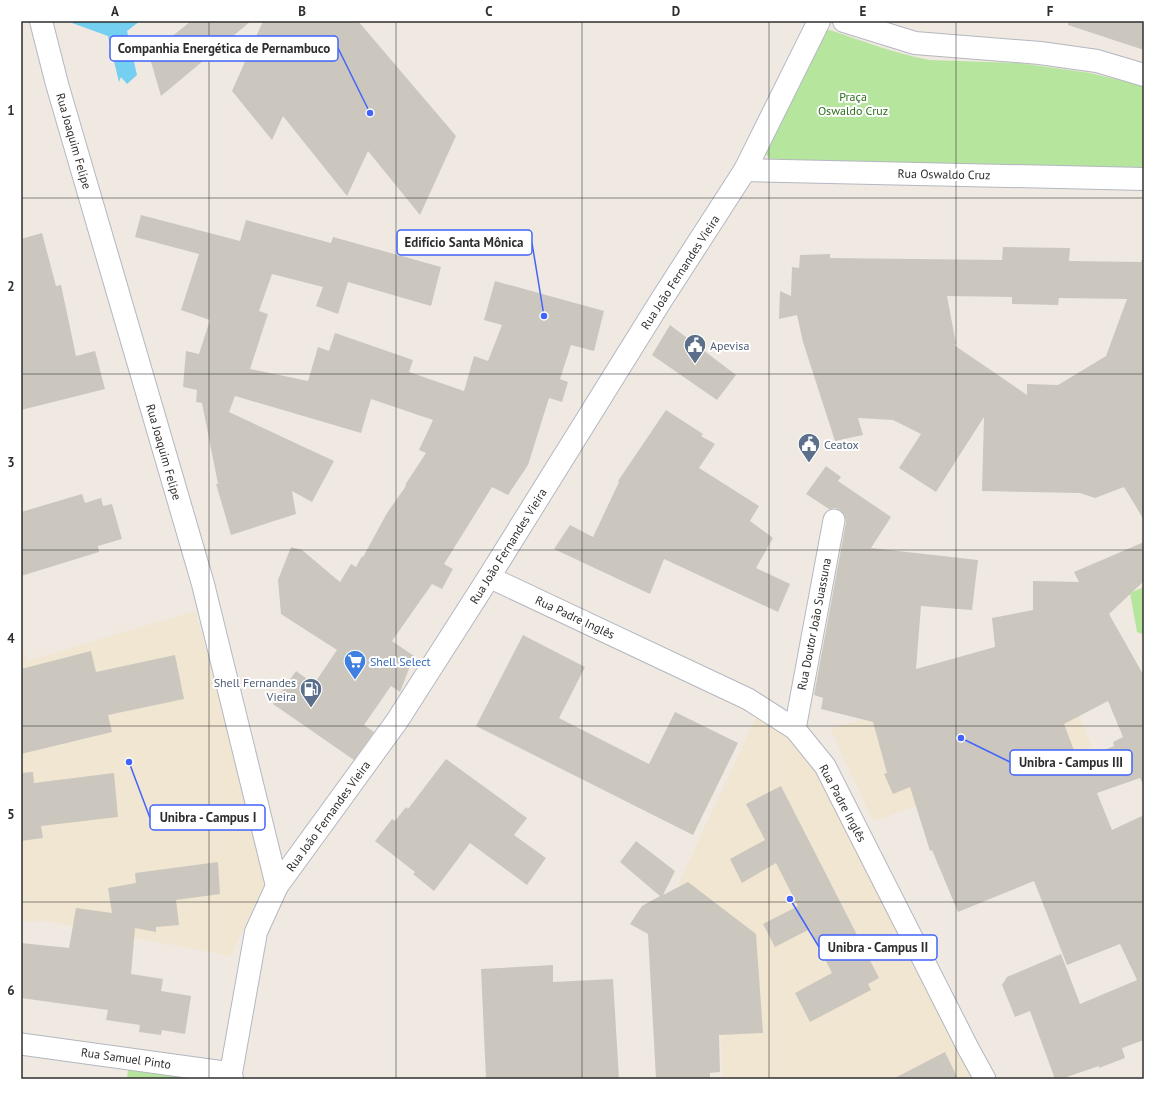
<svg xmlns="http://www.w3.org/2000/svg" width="1165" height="1100" viewBox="0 0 1165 1100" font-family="'PT Sans',sans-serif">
  <rect width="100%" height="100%" fill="#efe9e1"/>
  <g fill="#f0e6d1">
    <path d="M195 611 267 863V878L231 956 45 921 21 922V642L27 661Z"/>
    <path d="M1056 663 1092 747 873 821 830 729Z"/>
    <path d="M757 715 790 735 809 758 977 1079H723L715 912 678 885Z"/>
  </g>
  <g fill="#b6e59e">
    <path d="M822 30H830C863 41 896 54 930 60L1019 63 1090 73 1144 86V171L773 161 768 157 765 151Z"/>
    <path d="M1144 587V635L1137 632 1130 593Z"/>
    <path d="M128 1069 211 1079H127Z"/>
  </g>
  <path fill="#75cff0" d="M71 21H140L127 31 137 75 127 84 121 77 119 82 108 36 72 23Z"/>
  <g fill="#cbc7bf" fill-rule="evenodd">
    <path d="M191 21H251L161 96 149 55Z"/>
    <path d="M263 21H358L456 136 420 215 368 151 347 196 283 116 272 140 232 91Z"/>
    <path d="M1068 21H1144V50L1068 25Z"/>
    <path d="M141 215 240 241 246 220 331 243 333 237 441 267 431 306 348 282 338 314 316 306 323 287 272 274 259 311 268 314 250 369 308 381 318 347 329 351 335 333 413 360 409 372 464 391 474 356 488 361 502 325 484 320 495 281 604 311 594 351 571 345 560 379 568 382 562 402 549 398 528 465 508 495 492 487 444 564 453 569 442 589 432 584 392 641 414 656 400 692 391 686 364 725 374 732 354 760 273 704 296 671 314 684 337 650 281 614 278 580 291 547 302 550 340 582 351 564 356 567 362 556 363 557 387 513 406 486 405 485 426 453 419 450 433 420 371 399 361 433 235 396 229 412 334 461 312 502 292 491 296 514 231 535 216 484H218L202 403 196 402 197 390 183 387 186 351 199 354 210 320 181 310 199 254 135 237Z"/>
    <path d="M42 233 56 286 61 285 76 356 95 351 105 389 21 410V239Z"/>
    <path d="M1003 247 1070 248 1069 261 1141 262 1142 260H1144V520L1124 487 1095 498 1080 493 982 491 984 417 936 492 899 468 921 434 893 420 858 418 863 435 835 441 803 342 797 315 779 319 780 291 791 296 792 267 799 268 800 255 830 254V258L1002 260ZM947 296 1012 297V304L1058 305 1059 298 1127 299 1106 356 1058 385 1027 384V395L954 345 956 344Z"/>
    <path d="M670 325 736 375 717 400 652 355Z"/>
    <path d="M666 410 703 434 701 436 715 444 699 468 759 506 750 521 773 538 756 568 790 584 778 612 664 559 650 594 554 549 570 525 593 537 619 482 618 481Z"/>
    <path d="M826 466 841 477 838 481 891 517 871 548 978 560 972 610 921 606 916 669 995 647 992 618 1033 610V581L1079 582 1074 572 1144 542V581L1109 614 1144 676V786L1140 778 1097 793 1112 830 1144 815V1040L1122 1048 1125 1058 1099 1068V1066L1061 1079H1055L1030 1011 1015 1017 1002 985 1007 977 1061 954 1080 1004 1137 980 1120 944 1067 965 1034 881 958 912 932 850 930 851 910 787 893 794 884 774 887 773 873 722 821 709 823 698 814 695 846 522 845 516 841 511 836 508 829 509 806 494ZM1108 701 1123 737 1113 742 1114 746 1078 761 1064 724Z"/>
    <path d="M82 494 85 503 101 498 103 506 112 504 122 539 98 546 99 552 21 576V512Z"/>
    <path d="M523 635 585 667 559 718 649 764 675 712 738 743 693 835 476 726Z"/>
    <path d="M91 651 96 672 175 655 184 699 108 715 112 732 21 754V669Z"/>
    <path d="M446 759 527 818 514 835 546 858 527 885 470 843 434 891 413 874 415 872 375 841 392 819 395 821 406 807 408 809Z"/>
    <path d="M33 772 34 783 114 773 118 817 41 826 43 838 21 841V773Z"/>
    <path d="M781 786 879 978 868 984 871 990 810 1022 795 993 832 973 810 929 775 947 763 924 798 906 776 863 742 883 730 859 765 840 746 804Z"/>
    <path d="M636 841 675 871 663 895 688 882 756 934 763 1033 719 1035 720 1072 710 1073V1079H656L648 934 630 924 642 906 660 896 620 862Z"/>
    <path d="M218 862 220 894 176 900 179 925 156 927V932L135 928 131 974 163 979 161 991 191 996 185 1034 162 1030 161 1035 139 1032 140 1025 106 1020 108 1010 21 998V943L69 948 76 908 112 913 108 888 136 883 135 873Z"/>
    <path d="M553 965V982L613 979 619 1079H486L481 969Z"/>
    <path d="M945 1052 958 1079H893Z"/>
  </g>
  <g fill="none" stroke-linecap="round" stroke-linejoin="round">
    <g stroke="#b4b7c1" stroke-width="23">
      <g id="minor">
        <path d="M489 577 748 699 795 729 825 766 968 1048 985 1079"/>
        <path d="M795 729 834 520"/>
        <path d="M21 1044 231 1073"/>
      </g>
    </g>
    <g stroke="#b4b7c1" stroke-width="24">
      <g id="tertiary">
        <path d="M844 21 915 43 1040 53 1097 61 1144 75"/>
        <path d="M745 170 1144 179"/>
        <path d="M277 886 397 721 489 577 660 302 745 170 819 21"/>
      </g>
    </g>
    <g stroke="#b4b7c1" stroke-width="24">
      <path id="secondary" d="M41 21 57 84 203 584 277 886 256 932 231 1073 232 1079"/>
    </g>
    <use href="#minor" stroke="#fff" stroke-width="21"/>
    <use href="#tertiary" stroke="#fff" stroke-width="22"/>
    <use href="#secondary" stroke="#fff" stroke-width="22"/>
  </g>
  <path fill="none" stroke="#2e2e2e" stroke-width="1" stroke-opacity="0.55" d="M209 21V1079M396 21V1079M582 21V1079M769 21V1079M956 21V1079M21 198H1144M21 374H1144M21 550H1144M21 726H1144M21 902H1144"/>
  <defs>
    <g id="civic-pin" transform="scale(1.15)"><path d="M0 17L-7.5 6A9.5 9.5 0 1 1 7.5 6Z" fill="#5c6f8a" stroke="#fff"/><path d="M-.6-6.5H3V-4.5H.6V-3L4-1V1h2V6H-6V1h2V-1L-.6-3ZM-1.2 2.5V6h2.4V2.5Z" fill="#fff"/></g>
    <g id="supermarket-pin" transform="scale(1.15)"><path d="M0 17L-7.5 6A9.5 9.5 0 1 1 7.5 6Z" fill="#3f7fe0" stroke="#fff"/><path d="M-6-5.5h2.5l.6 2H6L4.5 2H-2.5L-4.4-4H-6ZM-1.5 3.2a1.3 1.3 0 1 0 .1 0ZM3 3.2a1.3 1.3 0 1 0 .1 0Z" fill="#fff"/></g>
    <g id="fuel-pin" transform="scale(1.15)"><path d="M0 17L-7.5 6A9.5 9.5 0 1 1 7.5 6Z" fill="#5c6f8a" stroke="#fff"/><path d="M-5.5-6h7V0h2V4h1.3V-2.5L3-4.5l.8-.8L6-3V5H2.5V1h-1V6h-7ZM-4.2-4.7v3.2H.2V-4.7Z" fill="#fff"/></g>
  </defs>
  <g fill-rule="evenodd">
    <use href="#civic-pin" x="695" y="345"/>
    <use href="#civic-pin" x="809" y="444"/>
    <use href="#supermarket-pin" x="355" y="661"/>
    <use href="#fuel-pin" x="311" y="689"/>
  </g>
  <g text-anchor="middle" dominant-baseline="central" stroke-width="4" stroke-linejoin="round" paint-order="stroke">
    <g font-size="12" fill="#2c6e1b" stroke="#fff">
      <text x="853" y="96">Praça<tspan x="853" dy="14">Oswaldo Cruz</tspan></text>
    </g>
    <g font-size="12" fill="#2e2e2e" stroke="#fff">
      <text transform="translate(74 141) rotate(74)">Rua Joaquim Felipe</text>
      <text transform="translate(944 174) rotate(1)">Rua Oswaldo Cruz</text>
      <text transform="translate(680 272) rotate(-57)">Rua João Fernandes Vieira</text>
      <text transform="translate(164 452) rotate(74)">Rua Joaquim Felipe</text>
      <text transform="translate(508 546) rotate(-58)">Rua João Fernandes Vieira</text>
      <text transform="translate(575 617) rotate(25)">Rua Padre Inglês</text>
      <text transform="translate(814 624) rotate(-79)">Rua Doutor João Suassuna</text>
      <text transform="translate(843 803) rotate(62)">Rua Padre Inglês</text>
      <text transform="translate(328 816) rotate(-54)">Rua João Fernandes Vieira</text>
      <text transform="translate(126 1058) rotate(8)">Rua Samuel Pinto</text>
    </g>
    <g font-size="12" fill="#4e5e75" stroke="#fff" text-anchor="start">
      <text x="710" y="345">Apevisa</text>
      <text x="824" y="444">Ceatox</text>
      <text x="296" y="682" text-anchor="end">Shell Fernandes<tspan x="296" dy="14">Vieira</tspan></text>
    </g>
    <g font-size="12" fill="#366cbe" stroke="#fff" text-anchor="start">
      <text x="370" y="661">Shell Select</text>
    </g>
  </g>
  <path fill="none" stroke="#4264fb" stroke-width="1.5" d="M370 113L338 48M544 316L532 243M961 738L1010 762M129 762L150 818M790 899L819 947"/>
  <g fill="#4264fb" stroke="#fff" stroke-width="1.5">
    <circle cx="370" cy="113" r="4"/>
    <circle cx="544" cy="316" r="4"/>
    <circle cx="961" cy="738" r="4"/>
    <circle cx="129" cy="762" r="4"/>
    <circle cx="790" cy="899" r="4"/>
  </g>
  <g fill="#fff" stroke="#4264fb" stroke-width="1.5">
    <rect x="110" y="36" width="228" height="25" rx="4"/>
    <rect x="397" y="230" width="135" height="25" rx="4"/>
    <rect x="1010" y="750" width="122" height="25" rx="4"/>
    <rect x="150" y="805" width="115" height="25" rx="4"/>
    <rect x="819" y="935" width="118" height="25" rx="4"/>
  </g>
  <g font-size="13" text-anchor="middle" font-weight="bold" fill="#2e2e2e">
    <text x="224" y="53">Companhia Energética de Pernambuco</text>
    <text x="464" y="247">Edifício Santa Mônica</text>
    <text x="1071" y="767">Unibra - Campus III</text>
    <text x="208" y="822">Unibra - Campus I</text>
    <text x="878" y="952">Unibra - Campus II</text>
  </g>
  <rect width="1165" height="1100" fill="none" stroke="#ffffff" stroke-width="44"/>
  <rect x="22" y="22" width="1121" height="1056" fill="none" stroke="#2e2e2e" stroke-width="1.5"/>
  <g font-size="13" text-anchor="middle" font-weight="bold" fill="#2e2e2e">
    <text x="115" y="16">A</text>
    <text x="302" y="16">B</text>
    <text x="489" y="16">C</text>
    <text x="676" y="16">D</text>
    <text x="863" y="16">E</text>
    <text x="1050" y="16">F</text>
    <text x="11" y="115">1</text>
    <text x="11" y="291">2</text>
    <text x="11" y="467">3</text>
    <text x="11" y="643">4</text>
    <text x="11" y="819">5</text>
    <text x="11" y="995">6</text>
  </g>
</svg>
